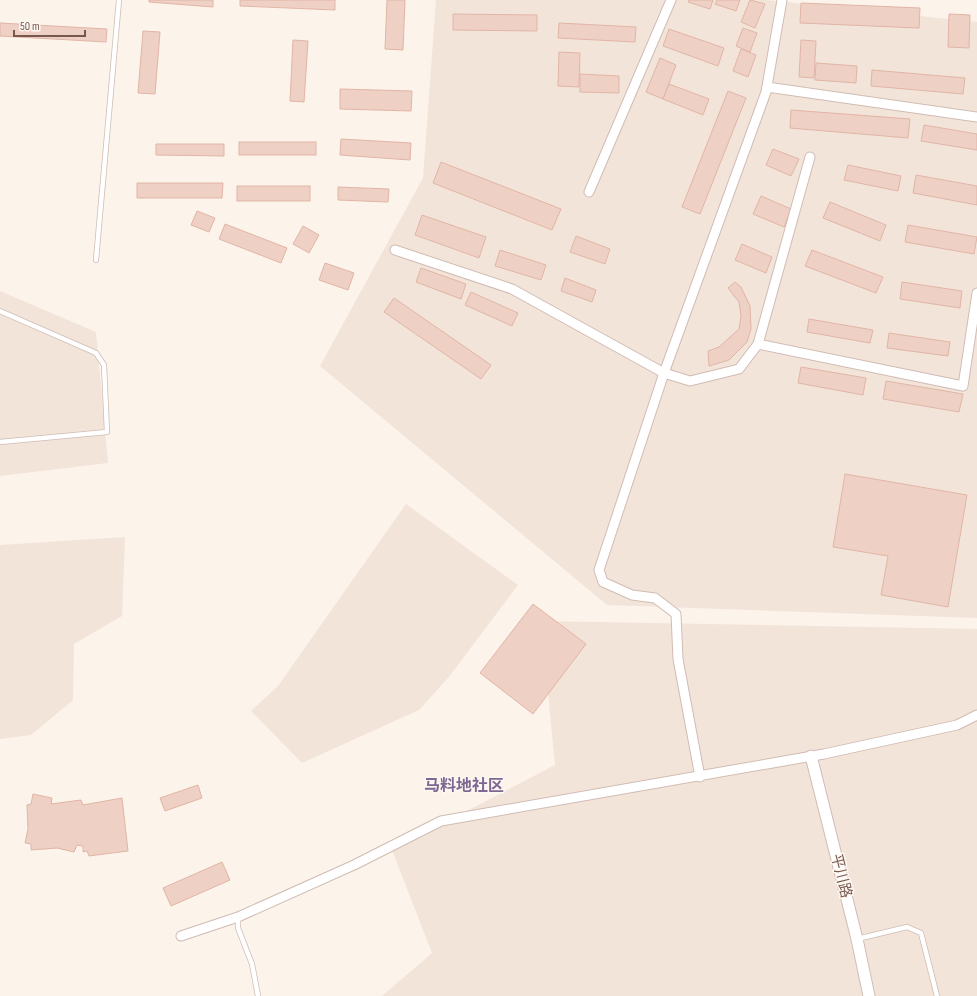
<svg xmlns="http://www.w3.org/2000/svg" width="977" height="996" viewBox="0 0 977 996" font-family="'Sofia Sans Condensed','Noto Sans SC',sans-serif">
  <rect width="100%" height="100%" fill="#fcf3eb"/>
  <g fill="#f3e4da">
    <path d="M436 0H767L977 22V618L607 605 320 366 423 178Z"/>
    <path d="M0 291 96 332 108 463 0 476Z"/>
    <path d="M406 504 518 585 448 678 419 710 302 763 251 711 278 686Z"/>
    <path d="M125 537 122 616 74 644 73 700 31 735 0 739V545Z"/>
    <path d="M541 621 977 629V996H382L432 953 392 850 555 765Z"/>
  </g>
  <g fill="#efd0c4" stroke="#e1b5a6">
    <path d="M149 0H213V7L149 2Z"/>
    <path d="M240 0H335V10L240 6Z"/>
    <path d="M387 0H405L403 50 385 49Z"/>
    <path d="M689 0H713L710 9 688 2Z"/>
    <path d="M717 0H740L736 11 715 4Z"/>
    <path d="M750 0 765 4 755 28 741 22Z"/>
    <path d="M801 3 920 8 919 28 800 23Z"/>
    <path d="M453 14 537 15V31L453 30Z"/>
    <path d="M949 14 970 15 969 48 948 47Z"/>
    <path d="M0 23 107 29 106 42 0 36Z"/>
    <path d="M559 23 636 27 635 42 558 38Z"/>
    <path d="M743 28 757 33 750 52 736 46Z"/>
    <path d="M669 29 724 48 718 66 663 46Z"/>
    <path d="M143 31 160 32 155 94 138 93Z"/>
    <path d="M293 40 308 41 304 102 290 101Z"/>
    <path d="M801 40 816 41 814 78 799 77Z"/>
    <path d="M741 49 756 55 748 77 733 71Z"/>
    <path d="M559 52 580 53 579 87 558 86Z"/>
    <path d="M660 58 676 65 663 99 646 92Z"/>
    <path d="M816 63 857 66 856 83 815 80Z"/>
    <path d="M872 70 965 78 963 94 871 86Z"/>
    <path d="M580 74 619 76V93L580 92Z"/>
    <path d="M669 84 709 99 703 115 663 99Z"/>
    <path d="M340 89 412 91 411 111 340 109Z"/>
    <path d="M728 91 746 98 700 214 682 207Z"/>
    <path d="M791 110 910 119 908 138 790 128Z"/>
    <path d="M924 125 977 134V150L921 141Z"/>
    <path d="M341 139 411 143 410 160 340 155Z"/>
    <rect x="239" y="142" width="77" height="13"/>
    <path d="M156 144H224V156L156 155Z"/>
    <path d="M773 149 799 159 791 176 766 165Z"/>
    <path d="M441 162 561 209 552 230 433 183Z"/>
    <path d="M848 165 901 176 898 191 844 180Z"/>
    <path d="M916 175 977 186V205L913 193Z"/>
    <path d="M137 183H223L222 198H137Z"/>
    <rect x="237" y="186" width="73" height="15"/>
    <path d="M338 187 389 189 388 202 338 200Z"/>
    <path d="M761 196 791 209 784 227 753 214Z"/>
    <path d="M830 202 886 225 880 241 823 218Z"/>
    <path d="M197 211 215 218 209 232 191 225Z"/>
    <path d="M422 215 486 237 479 258 415 235Z"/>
    <path d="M225 224 287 248 281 263 219 239Z"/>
    <path d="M908 225 977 237 974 254 905 242Z"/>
    <path d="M303 226 319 235 309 253 293 244Z"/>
    <path d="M576 236 610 249 605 264 570 252Z"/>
    <path d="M742 244 772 257 766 273 735 260Z"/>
    <path d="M500 250 546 265 541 280 495 266Z"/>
    <path d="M812 250 883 277 876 293 805 266Z"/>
    <path d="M325 263 354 273 348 290 319 280Z"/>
    <path d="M421 268 466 284 461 299 416 282Z"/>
    <path d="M565 278 596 290 592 302 561 291Z"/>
    <path d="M735 282 741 287 750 306 751 329 747 342 729 360 709 366 708 351 719 347 739 329 741 316 739 302 728 288Z"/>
    <path d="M902 282 962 291 960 308 900 299Z"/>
    <path d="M471 292 518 313 512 326 465 305Z"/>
    <path d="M394 298 491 365 481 379 384 312Z"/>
    <path d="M809 319 873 330 870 343 807 332Z"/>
    <path d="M889 333 950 342 948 356 887 348Z"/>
    <path d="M801 367 866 378 863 395 798 383Z"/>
    <path d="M886 381 963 394 959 412 883 399Z"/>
    <path d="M845 474 967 495 948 607 881 595 888 556 833 547Z"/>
    <path d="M533 604 586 644 533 714 480 673Z"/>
    <path d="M198 785 202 798 165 811 160 798Z"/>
    <path d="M33 794 52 798 51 804 81 800 83 805 122 798 128 851 89 856 87 851 83 852V846L77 845 74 852 57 848 31 850V844L25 843 28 829 27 805 31 804Z"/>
    <path d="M222 862 230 880 171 906 163 888Z"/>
  </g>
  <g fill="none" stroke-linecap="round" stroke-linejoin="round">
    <g stroke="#d0bcb3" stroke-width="6">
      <g id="service">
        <path d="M96 260 119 0"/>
        <path d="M0 311 96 353 104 365 107 432 0 442"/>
        <path d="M238 917V928L252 964 258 996"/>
        <path d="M857 939 907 927 921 933 937 996"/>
      </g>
    </g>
    <g stroke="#d0bcb3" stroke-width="11">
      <g id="minor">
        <path d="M767 87 977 117"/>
        <path d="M589 192 671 0"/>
        <path d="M395 250 512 289 664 373 690 381 739 369 758 344 810 157"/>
        <path d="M758 344 963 386 977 293"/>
        <path d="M700 777 678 659 676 614 655 598 632 595 603 582 599 570 664 373 766 92 782 0"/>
        <path d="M181 936 238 917 354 865 441 821 824 754 957 725 977 715"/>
      </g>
    </g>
    <g stroke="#d0bcb3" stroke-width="13">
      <path id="tertiary" d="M811 756 857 939 869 996"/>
    </g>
    <use href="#service" stroke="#fff" stroke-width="4.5"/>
    <use href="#minor" stroke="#fff" stroke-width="9"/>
    <use href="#tertiary" stroke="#fff" stroke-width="11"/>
  </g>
  <g text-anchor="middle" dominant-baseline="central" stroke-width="3" stroke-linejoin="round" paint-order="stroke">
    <g font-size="15" fill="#76584f" stroke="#fef8f2">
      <text transform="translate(841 876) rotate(76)">平川路</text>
    </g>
    <g font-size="16" font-weight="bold" fill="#7e6791" stroke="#fef8f2">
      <text x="464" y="786">马料地社区</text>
    </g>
  </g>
  <path d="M14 30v6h71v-6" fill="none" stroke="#76584f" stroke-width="2"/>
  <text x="20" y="30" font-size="12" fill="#76584f" stroke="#fef8f2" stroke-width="3" paint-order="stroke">50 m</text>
</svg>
